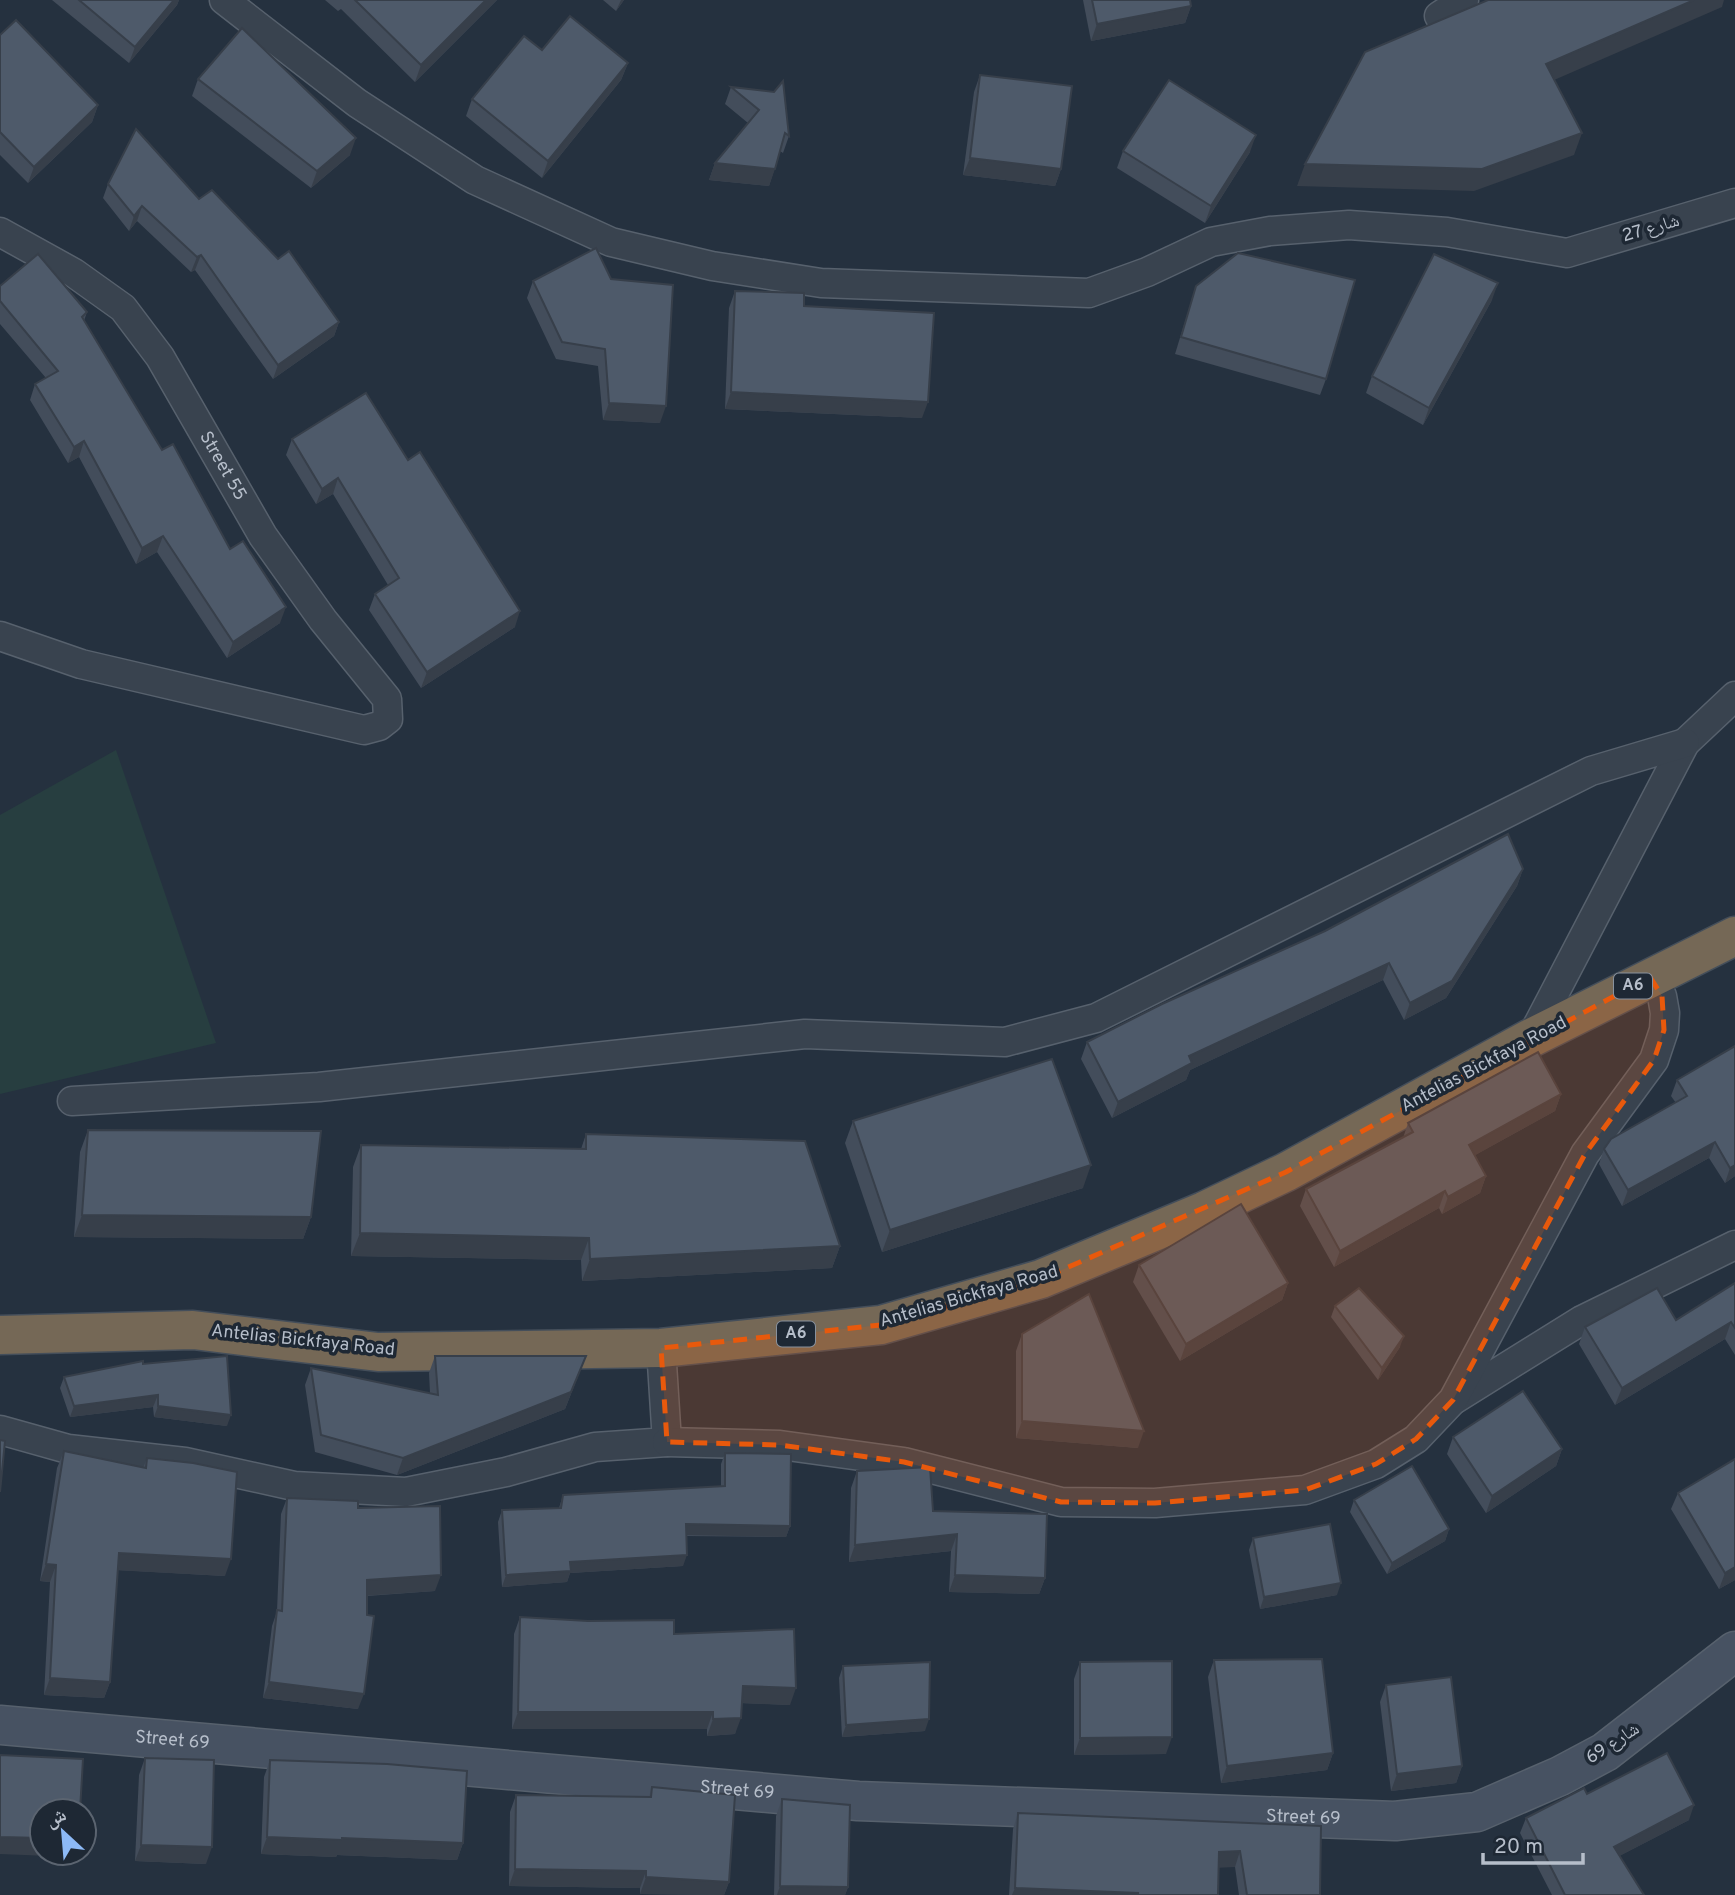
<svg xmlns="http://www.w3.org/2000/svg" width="1735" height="1895" viewBox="0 0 1735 1895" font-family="Overpass,'Noto Naskh Arabic',sans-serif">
  <rect width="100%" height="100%" fill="#25313f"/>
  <path fill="#273e40" d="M116 750 216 1043 0 1094V815Z"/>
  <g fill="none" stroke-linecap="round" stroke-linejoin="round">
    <g stroke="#57616d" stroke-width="31">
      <g id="street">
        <path d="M224 0 357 103 475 180 611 242 712 266 821 283 1089 293 1147 272 1211 242 1270 231 1349 225 1447 232 1567 253 1735 203"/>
        <path d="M1439 16 1464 0"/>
        <path id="s1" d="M0 232 74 273 123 308 160 357 263 536 323 620 387 699 388 719 379 726 364 730 81 664 0 636"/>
        <path d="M1531 1038 1685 743 1735 696"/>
        <path d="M72 1101 319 1087 805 1034 1005 1042 1096 1018 1591 771 1685 743"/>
        <path d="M1455 1399 1582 1320 1735 1245"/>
        <path d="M0 1430 68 1449 185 1462 294 1486 406 1492 506 1472 595 1447 667 1442 661 1348"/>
        <path d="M667 1442 780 1445 904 1462 1061 1502 1155 1503 1305 1490 1376 1464 1416 1439 1453 1400 1585 1154 1654 1060 1664 1030 1665 1013 1662 996 1650 977"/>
      </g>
    </g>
    <g stroke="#57616d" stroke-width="41">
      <g id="secondary">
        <path id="s2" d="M0 1725 858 1801 1395 1821 1477 1812 1560 1776 1605 1752 1735 1651"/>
      </g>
    </g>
    <g stroke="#444e5a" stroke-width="41">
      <path id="highway" d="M0 1335 193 1330 378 1352 661 1348 881 1325 1041 1279 1204 1211 1286 1172 1531 1038 1735 936"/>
    </g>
    <use href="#street" stroke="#39434f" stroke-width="28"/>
    <use href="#secondary" stroke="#475262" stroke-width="38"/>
    <use href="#highway" stroke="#756856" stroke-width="38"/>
  </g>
  <g fill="#434d5b">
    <path d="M52 0H179L177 5 129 63Z"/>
    <path d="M325 0H497L415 82 341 9 338 11Z"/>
    <path d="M603 0H624L616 11Z"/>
    <path d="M1083 0H1190L1191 6 1185 23 1091 41Z"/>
    <path d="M0 35 98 105 92 122 28 183 0 155Z"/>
    <path d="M542 50 628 63 621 80 542 178 466 116 472 99Z"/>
    <path d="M980 75 1061 169 1055 186 963 175 974 92Z"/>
    <path d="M198 79 350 155 311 188 192 96Z"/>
    <path d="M731 87 789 136 783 153 780 151 769 186 709 180 715 163 748 123 725 104Z"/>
    <path d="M1123 151 1250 152 1205 223 1117 168Z"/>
    <path d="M108 184 199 199 339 322 334 336 273 379 195 270 191 272 137 221 129 231 103 198Z"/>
    <path d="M611 279 660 423 603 420 598 366 556 359 527 298 533 281Z"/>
    <path d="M0 286 87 312 84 321 162 450 280 623 227 658 157 552 136 564 79 457 68 463 30 400 35 384 46 378 0 324Z"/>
    <path d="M1196 286 1326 379 1320 395 1175 354Z"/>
    <path d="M735 291 804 306 922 418 725 409 729 308Z"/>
    <path d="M1492 300 1423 425 1366 393 1372 376Z"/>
    <path d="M292 439 408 460 515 627 421 688 369 610 375 594 388 585 333 494 316 504 286 455Z"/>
    <path d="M1523 869 1517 886 1446 998 1404 1020 1383 980 1190 1070 1186 1080 1112 1118 1081 1059 1087 1042Z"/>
    <path d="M1735 1046V1176L1725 1183 1709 1158 1622 1206 1599 1164 1604 1149 1676 1103 1671 1096 1677 1080Z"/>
    <path d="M1561 1094 1555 1111 1475 1155 1486 1176 1480 1193 1442 1214 1439 1208 1334 1267 1300 1206 1306 1189 1403 1138 1408 1123Z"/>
    <path d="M853 1121 1083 1188 882 1252 845 1143Z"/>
    <path d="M88 1130 311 1217 303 1239 74 1237 80 1152Z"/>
    <path d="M586 1134 840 1246 832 1268 582 1281 581 1260 351 1256 353 1167 361 1145 581 1149Z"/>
    <path d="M1139 1265 1288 1283 1282 1300 1180 1361 1133 1282Z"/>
    <path d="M1735 1283V1355L1725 1339 1615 1405 1579 1344 1585 1327 1676 1320Z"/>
    <path d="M1335 1306 1400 1347 1378 1380 1331 1317Z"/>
    <path d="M1022 1334 1138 1448 1016 1438V1351Z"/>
    <path d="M435 1356H586L565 1409 397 1475 315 1452 305 1385 311 1368 430 1393 429 1373Z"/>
    <path d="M143 1364 227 1426 154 1417 153 1407 70 1417 60 1388 64 1377Z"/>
    <path d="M1453 1437 1562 1449 1556 1466 1486 1513 1447 1454Z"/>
    <path d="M64 1451 143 1468 147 1458 225 1576 118 1570 110 1682 104 1698 44 1695 50 1582 40 1581 57 1468Z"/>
    <path d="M725 1453 790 1526 786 1537 686 1536 683 1566 570 1573 567 1582 502 1587 498 1522 502 1510 559 1508 563 1495 721 1486V1464Z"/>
    <path d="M857 1471 933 1511 1045 1578 1039 1594 949 1592 951 1551 849 1562 851 1488Z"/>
    <path d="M1678 1493 1735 1580 1719 1589 1671 1509Z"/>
    <path d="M287 1498 358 1508 435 1591 367 1596 358 1709 263 1698 272 1626 277 1611 281 1514Z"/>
    <path d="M1354 1500 1449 1529 1445 1541 1387 1574 1350 1512Z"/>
    <path d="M1253 1538 1337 1595 1260 1609 1249 1550Z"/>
    <path d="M520 1617 674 1634 790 1705 742 1703 735 1734 707 1736V1729H512L514 1634Z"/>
    <path d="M1214 1660 1333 1753 1327 1770 1221 1783 1208 1677Z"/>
    <path d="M1080 1662 1166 1754 1074 1755V1679Z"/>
    <path d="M843 1666 925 1731 842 1737 839 1678Z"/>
    <path d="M1386 1685 1462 1766 1456 1783 1391 1791 1380 1702Z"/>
    <path d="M145 1758 206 1864 135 1861 139 1775Z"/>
    <path d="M270 1760 463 1843 457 1860 337 1855 336 1857 261 1854 264 1777Z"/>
    <path d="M652 1787 729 1882 724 1895 640 1894V1888L509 1886 510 1812 516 1795 649 1797Z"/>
    <path d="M1587 1794 1689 1820 1619 1856 1644 1895H1552L1520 1833 1526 1818Z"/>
    <path d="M782 1799 848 1887 845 1895H774L776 1816Z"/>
    <path d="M1018 1813 1321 1826 1320 1895H1239L1235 1867H1219L1218 1895H1009L1013 1829Z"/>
  </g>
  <g fill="#373f4a">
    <path d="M174 0H179L177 5 129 63 135 47Z"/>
    <path d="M486 0H497L415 82 421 65Z"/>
    <path d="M621 0H624L616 11Z"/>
    <path d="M1694 0H1724L1722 7 1538 87 1546 64Z"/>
    <path d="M1191 6 1185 23 1091 41 1097 24Z"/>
    <path d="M628 63 621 80 542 178 548 161Z"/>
    <path d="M98 105 92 122 28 183 34 167Z"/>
    <path d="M1582 133 1574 155 1474 191 1297 186 1305 164Z"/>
    <path d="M1256 135 1250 152 1205 223 1211 206Z"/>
    <path d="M356 138 350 155 311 188 317 171Z"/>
    <path d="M970 158 1061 169 1055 186 963 175Z"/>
    <path d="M715 163 775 169 769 186 709 180Z"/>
    <path d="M142 206 137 221 129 231 134 216Z"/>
    <path d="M201 255 195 270 191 272 197 257Z"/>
    <path d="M1498 283 1492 300 1423 425 1429 408Z"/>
    <path d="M339 322 334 336 273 379 278 365Z"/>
    <path d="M731 392 928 402 922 418 725 409Z"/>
    <path d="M609 403 666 406 660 423 603 420Z"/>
    <path d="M84 441 79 457 68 463 74 447Z"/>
    <path d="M338 478 333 494 316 504 322 489Z"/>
    <path d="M163 536 157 552 136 564 142 548Z"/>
    <path d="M286 607 280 623 227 658 233 642Z"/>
    <path d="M520 611 515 627 421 688 427 672Z"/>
    <path d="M1523 869 1517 886 1446 998 1404 1020 1410 1003Z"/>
    <path d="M1389 963 1383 980 1190 1070 1186 1080 1112 1118 1118 1102 1189 1056Z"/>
    <path d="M1561 1094 1555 1111 1463 1162 1469 1145Z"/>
    <path d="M1715 1142 1709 1158 1622 1206 1628 1190Z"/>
    <path d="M1091 1165 1083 1188 882 1252 890 1230Z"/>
    <path d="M1735 1165V1176L1725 1183 1730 1168Z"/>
    <path d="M1486 1176 1480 1193 1442 1214 1448 1197Z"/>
    <path d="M1445 1191 1439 1208 1334 1267 1340 1251Z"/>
    <path d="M82 1215 311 1217 303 1239 74 1237Z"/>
    <path d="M360 1233 589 1238 581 1260 351 1256Z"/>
    <path d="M840 1246 832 1268 582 1281 590 1259Z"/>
    <path d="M1288 1283 1282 1300 1180 1361 1186 1344Z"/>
    <path d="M1731 1322 1725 1339 1615 1405 1622 1388Z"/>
    <path d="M1404 1336 1400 1347 1378 1380 1382 1368Z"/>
    <path d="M586 1356 565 1409 397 1475 403 1458Z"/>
    <path d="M158 1395 153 1407 70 1417 74 1406Z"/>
    <path d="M158 1406 231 1415 227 1426 154 1417Z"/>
    <path d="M1022 1421 1144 1431 1138 1448 1016 1438Z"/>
    <path d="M1562 1449 1556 1466 1486 1513 1492 1496Z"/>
    <path d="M686 1524 790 1526 786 1537 681 1535Z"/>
    <path d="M1449 1529 1445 1541 1387 1574 1392 1563Z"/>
    <path d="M957 1534 951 1551 849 1562 855 1545Z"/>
    <path d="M119 1553 231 1559 225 1576 113 1570Z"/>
    <path d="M687 1555 683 1566 570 1573 567 1582 502 1587 506 1575 570 1562Z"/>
    <path d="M46 1564 56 1565 50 1582 40 1581Z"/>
    <path d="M1735 1567V1580L1719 1589 1725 1573Z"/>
    <path d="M441 1575 435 1591 361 1596 367 1580Z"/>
    <path d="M955 1575 1045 1578 1039 1594 949 1592Z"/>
    <path d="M1341 1583 1337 1595 1260 1609 1264 1597Z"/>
    <path d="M50 1678 110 1682 104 1698 44 1695Z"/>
    <path d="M269 1682 364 1694 358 1709 263 1698Z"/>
    <path d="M743 1686 796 1688 790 1705 737 1703Z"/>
    <path d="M518 1712H713L707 1729H512Z"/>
    <path d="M741 1718 735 1734 707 1736 713 1719Z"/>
    <path d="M929 1719 925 1731 842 1737 846 1725Z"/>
    <path d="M1172 1737 1166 1754 1074 1755 1080 1738Z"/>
    <path d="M1333 1753 1327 1770 1221 1783 1227 1766Z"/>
    <path d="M1462 1766 1456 1783 1391 1791 1397 1774Z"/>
    <path d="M1694 1805 1689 1820 1608 1862 1614 1847Z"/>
    <path d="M0 1837 42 1838V1853H74L73 1857 0 1854Z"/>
    <path d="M267 1837 342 1838 463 1843 457 1860 337 1855 336 1857 261 1854Z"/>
    <path d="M141 1845 212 1847 206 1864 135 1861Z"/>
    <path d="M1240 1851 1235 1867 1214 1868 1219 1852Z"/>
    <path d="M515 1869 646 1871 640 1888 509 1886Z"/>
    <path d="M646 1877 729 1882 724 1895 640 1894Z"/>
    <path d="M780 1886 848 1887 845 1895H777Z"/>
    <path d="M1015 1888 1138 1893V1895H1012Z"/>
  </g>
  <g fill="#4e5a6a" stroke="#373f4a" stroke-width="2">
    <path d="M79 0H174L135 47Z"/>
    <path d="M355 0H486L421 65Z"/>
    <path d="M1092 0H1190L1191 6 1097 24Z"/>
    <path d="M1488 0H1694L1546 64 1582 133 1482 169 1305 164 1365 52Z"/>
    <path d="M570 16 628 63 548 161 472 99 524 36 542 50Z"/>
    <path d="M16 20 98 105 34 167 0 132V35Z"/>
    <path d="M242 28 356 138 317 171 198 79Z"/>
    <path d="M980 75 1072 86 1061 169 970 158Z"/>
    <path d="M1169 80 1256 135 1211 206 1123 151Z"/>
    <path d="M783 81 789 136 785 133 775 169 715 163 759 110 731 87 774 92Z"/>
    <path d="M136 129 199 199 212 190 278 259 289 251 339 322 278 365 201 255 197 257 142 206 134 216 108 184Z"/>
    <path d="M596 248 611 279 673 285 666 406 609 403 605 349 562 342 533 281Z"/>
    <path d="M1238 253 1355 280 1326 379 1181 337 1196 286Z"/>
    <path d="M38 254 87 312 82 317 162 450 173 444 230 549 243 541 286 607 233 642 163 536 142 548 84 441 74 447 35 384 58 371 0 301V286Z"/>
    <path d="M1434 254 1498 283 1429 408 1372 376Z"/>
    <path d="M735 291 804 293V306L934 313 928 402 731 392Z"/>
    <path d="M366 393 408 460 420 452 520 611 427 672 375 594 399 578 338 478 322 489 292 439Z"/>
    <path d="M1508 834 1523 869 1452 981 1410 1003 1389 963 1189 1056 1192 1063 1118 1102 1087 1042 1162 1004 1325 931Z"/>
    <path d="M1735 1046V1165L1730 1168 1715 1142 1628 1190 1604 1149 1611 1139 1687 1096 1677 1080Z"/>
    <path d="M1538 1052 1561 1094 1469 1145 1486 1176 1448 1197 1445 1191 1340 1251 1306 1189 1413 1132 1408 1123Z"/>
    <path d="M1052 1059 1091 1165 890 1230 853 1121Z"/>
    <path d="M88 1130 321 1131 311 1217 82 1215Z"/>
    <path d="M586 1134 805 1141 840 1246 590 1259 589 1238 360 1233 361 1145 586 1149Z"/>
    <path d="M1241 1204 1288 1283 1186 1344 1139 1265Z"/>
    <path d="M1735 1283V1328L1731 1322 1622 1388 1585 1327 1657 1288 1676 1320Z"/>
    <path d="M1359 1288 1404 1336 1382 1368 1335 1306Z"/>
    <path d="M1089 1294 1144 1431 1022 1421V1334Z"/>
    <path d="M227 1356 231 1415 158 1406V1395L74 1406 64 1377 143 1361V1364Z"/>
    <path d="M435 1356H586L571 1392 403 1458 321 1435 311 1368 438 1395Z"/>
    <path d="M1523 1391 1562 1449 1492 1496 1453 1437Z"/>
    <path d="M0 1440 5 1441 0 1492Z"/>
    <path d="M64 1451 146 1468 147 1458 193 1463 237 1472 231 1559 119 1553 110 1682 50 1678 56 1565 46 1564Z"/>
    <path d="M725 1453 791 1454 790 1526 686 1524 687 1555 570 1562 571 1571 506 1575 502 1510 561 1508 563 1495 725 1486Z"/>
    <path d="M1735 1459V1567L1725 1573 1678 1493Z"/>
    <path d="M1412 1466 1449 1529 1392 1563 1354 1500Z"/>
    <path d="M930 1467 933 1511 1047 1514 1045 1578 955 1575 957 1534 855 1545 857 1471Z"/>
    <path d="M287 1498 358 1501V1508L440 1506 441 1575 367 1580V1615L374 1616 364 1694 269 1682 277 1610 282 1611Z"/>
    <path d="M1330 1524 1341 1583 1264 1597 1253 1538Z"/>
    <path d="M520 1617 588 1621 674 1620V1634L794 1629 796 1688 743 1686 741 1718 713 1719V1712H518Z"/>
    <path d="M1322 1659 1333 1753 1227 1766 1214 1660Z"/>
    <path d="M1172 1661V1737L1080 1738V1662Z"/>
    <path d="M930 1662 929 1719 846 1725 843 1666Z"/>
    <path d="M1451 1677 1462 1766 1397 1774 1386 1685Z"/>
    <path d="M1667 1753 1694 1805 1614 1847 1644 1895H1565L1526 1818 1584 1788 1587 1794Z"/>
    <path d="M0 1755 83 1759 80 1811H42V1838L0 1837Z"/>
    <path d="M145 1758 214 1760 212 1847 141 1845Z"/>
    <path d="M270 1760 387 1764 467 1771 463 1843 342 1838V1840L267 1837Z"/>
    <path d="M652 1787 735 1795 729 1882 646 1877V1871L515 1869 516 1795 651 1797Z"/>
    <path d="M782 1799 850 1805 848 1887 780 1886Z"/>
    <path d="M1018 1813 1321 1826 1320 1895H1247L1240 1851 1219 1852 1218 1895H1138V1893L1015 1888Z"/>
  </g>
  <path fill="#e8590c" fill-opacity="0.2" stroke="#e8590c" stroke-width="5" stroke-dasharray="14 9" stroke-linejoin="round" d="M1650 977 1662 996 1664 1030 1654 1060 1585 1154 1453 1400 1416 1439 1376 1464 1305 1490 1155 1503 1061 1502 904 1462 780 1445 667 1442 661 1348 881 1325 1041 1279 1286 1172Z"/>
  <g text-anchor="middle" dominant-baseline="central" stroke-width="7" stroke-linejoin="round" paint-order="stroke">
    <g fill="#1e2834" stroke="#88919d" stroke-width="2">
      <rect x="1614" y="973.5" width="38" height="25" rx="5"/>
      <rect x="777" y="1321.5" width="38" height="25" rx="5"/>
    </g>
    <g font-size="16" font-weight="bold" fill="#b6beca">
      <text x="1633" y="986">A6</text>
      <text x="796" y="1334">A6</text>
    </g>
    <g font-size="18" fill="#b6beca" stroke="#1e2834">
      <text transform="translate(1651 229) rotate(-16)">شارع 27</text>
      <text stroke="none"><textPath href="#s1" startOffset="332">Street 55</textPath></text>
      <text transform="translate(1484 1065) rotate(-28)">Antelias Bickfaya Road</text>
      <text transform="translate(969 1297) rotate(-16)">Antelias Bickfaya Road</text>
      <text transform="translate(303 1341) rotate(6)">Antelias Bickfaya Road</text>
      <text stroke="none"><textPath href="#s2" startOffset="173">Street 69</textPath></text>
      <text transform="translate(1613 1744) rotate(-33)">شارع 69</text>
      <text stroke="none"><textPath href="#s2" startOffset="740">Street 69</textPath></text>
      <text stroke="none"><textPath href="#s2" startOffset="1307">Street 69</textPath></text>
    </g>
  </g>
  <g transform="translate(63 1832) rotate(334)"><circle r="33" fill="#1e2834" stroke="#5b6470" stroke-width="2"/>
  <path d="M0-5L12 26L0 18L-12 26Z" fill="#8dbaf7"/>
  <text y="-10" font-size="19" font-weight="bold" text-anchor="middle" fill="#b6beca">ش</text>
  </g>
  <path d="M1483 1853v10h100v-10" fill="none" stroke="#b6beca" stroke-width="3.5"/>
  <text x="1494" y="1853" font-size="21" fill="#b6beca" stroke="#1e2834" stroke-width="5" paint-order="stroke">20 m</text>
</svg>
